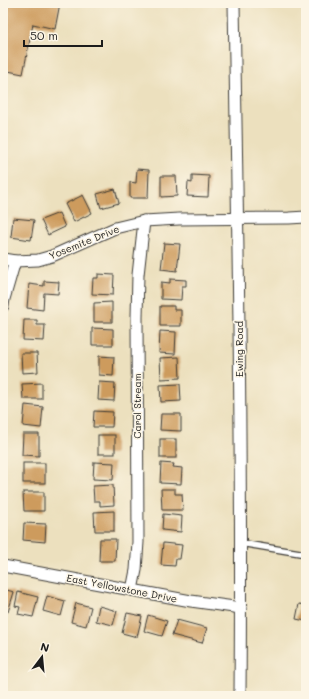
<svg xmlns="http://www.w3.org/2000/svg" width="309" height="699" viewBox="0 0 309 699" font-family="Mali,sans-serif">
  <rect width="100%" height="100%" fill="#fcf5e5"/>
  <filter id="ink" filterUnits="userSpaceOnUse"><feTurbulence type="fractalNoise" baseFrequency=".025" numOctaves="2"/><feDisplacementMap in="SourceGraphic" scale="8" xChannelSelector="R" yChannelSelector="G"/><feConvolveMatrix kernelMatrix="1 2 1 2 8 2 1 2 1" color-interpolation-filters="sRGB"/></filter>
  <filter id="wash" filterUnits="userSpaceOnUse"><feTurbulence type="fractalNoise" baseFrequency=".012" numOctaves="4" result="noise"/><feDisplacementMap in="SourceGraphic" scale="16" xChannelSelector="R" yChannelSelector="G"/><feGaussianBlur stdDeviation="0.9" result="paint"/><feColorMatrix in="noise" values="0 0 0 0 0 0 0 0 0 0 0 0 0 0 0 0 0 1.4 0 .05"/><feComposite in="paint" operator="in"/></filter>
  <g filter="url(#wash)">
    <rect width="100%" height="100%" fill="#ece0be"/>
    <g id="blocks">
      <g fill="#cd9b5d">
        <path d="M3 3H60L55 29 33 24 23 74 3 70Z"/>
        <path d="M137 169 149 170 148 198H130V182L136 183Z"/>
        <path d="M192 175 209 176 208 197 187 196 188 182 192 183Z"/>
        <path d="M161 176H176L177 196 161 197Z"/>
        <path d="M115 189 119 203 101 208 97 194Z"/>
        <path d="M83 195 92 213 74 222 65 204Z"/>
        <path d="M59 213 65 227 48 235 41 220Z"/>
        <path d="M13 218 34 220 31 240 11 237Z"/>
        <path d="M164 243 180 244 177 271 161 269Z"/>
        <path d="M98 274 114 275 113 295 92 294 93 278H98Z"/>
        <path d="M170 279 186 280V286H182L181 300 161 299V282L170 283Z"/>
        <path d="M44 281 59 282 58 294 44 293 43 310 27 308 29 284 44 286Z"/>
        <path d="M112 302V322H94V303Z"/>
        <path d="M160 306H174V310H181V326H160Z"/>
        <path d="M24 320H37V325H45L44 341 23 340Z"/>
        <path d="M92 328 113 329V345H92Z"/>
        <path d="M160 331 176 332 175 354 159 353Z"/>
        <path d="M21 353H37L38 372 22 373Z"/>
        <path d="M99 356 114 357 113 376 99 375Z"/>
        <path d="M179 357 180 378 161 379 160 358Z"/>
        <path d="M99 382 115 383 114 401 98 400Z"/>
        <path d="M42 383V399H23L22 384Z"/>
        <path d="M180 384 181 401 161 402 160 385Z"/>
        <path d="M25 405 43 407 41 428 23 426Z"/>
        <path d="M94 411 113 412 112 427H93Z"/>
        <path d="M161 414H181V431L160 430Z"/>
        <path d="M23 434H39V456L22 455Z"/>
        <rect x="98" y="435" width="17" height="19"/>
        <rect x="160" y="439" width="16" height="19"/>
        <path d="M94 462 114 463 113 480 93 479Z"/>
        <rect x="23" y="463" width="22" height="20"/>
        <path d="M161 463 174 464 173 467 182 468 181 484 160 483Z"/>
        <path d="M113 485 114 505 100 506V501H94L93 486Z"/>
        <path d="M161 489H175V494H182L183 510H162Z"/>
        <path d="M23 492H44V511H24Z"/>
        <path d="M114 511V531H95L94 512Z"/>
        <path d="M163 514 182 516 181 532 162 530Z"/>
        <path d="M24 523 46 524 45 542 23 540Z"/>
        <path d="M100 539H116L115 561H99Z"/>
        <path d="M163 543 182 545 180 559H176L175 566 161 565Z"/>
        <path d="M3 589 14 592 8 612 3 611Z"/>
        <path d="M18 592 38 597 33 617 18 614 20 607 15 606Z"/>
        <path d="M47 596 65 601 61 616 43 611Z"/>
        <path d="M76 603 91 607 86 626 71 622Z"/>
        <path d="M299 604 306 605V621L296 619Z"/>
        <path d="M99 606 117 611 113 625 96 621Z"/>
        <path d="M127 613 142 616 137 637 122 633Z"/>
        <path d="M148 615 167 621 162 636 144 631Z"/>
        <path d="M177 620 207 628 202 643 172 635Z"/>
      </g>
    </g>
  </g>
  <g filter="url(#ink)">
    <use href="#blocks" fill-opacity="0" stroke="#3b3934" stroke-width="1"/>
    <g fill="none" stroke-linecap="round" stroke-linejoin="round">
      <g stroke="#3b3934" stroke-width="8">
        <path id="lane" d="M240 543 306 554"/>
      </g>
      <g stroke="#3b3934" stroke-width="13">
        <g id="street">
          <path d="M234 3C238 234 242 465 240 696"/>
          <path d="M3 259 15 261 38 260 52 256 115 228 144 221 179 219 289 218 306 217"/>
          <path d="M3 306 4 299 15 261"/>
          <path d="M3 566 191 601 241 608"/>
          <path d="M132 590 136 570 138 542 137 317 138 275 144 221"/>
        </g>
      </g>
      <use href="#lane" stroke="#fff" stroke-width="5.5"/>
      <use href="#street" stroke="#fff" stroke-width="11"/>
    </g>
  </g>
  <g text-anchor="middle" dominant-baseline="central" stroke-width="3" stroke-linejoin="round" paint-order="stroke">
    <g font-size="10" fill="#1c1c1c" stroke="#fcf5e5">
      <text transform="translate(84 242) rotate(-22)">Yosemite Drive</text>
      <text transform="translate(239 349) rotate(-90)">Ewing Road</text>
      <text transform="translate(137 406) rotate(-90)">Carol Stream</text>
      <text transform="translate(122 588) rotate(11)">East Yellowstone Drive</text>
    </g>
  </g>
  <rect width="309" height="699" fill="none" stroke="#fcf5e5" stroke-width="16"/>
  <g transform="translate(42 657) rotate(16)" stroke="#fcf5e5" stroke-width="3" paint-order="stroke">
  <path d="M0-3L7 15L0 10L-7 15Z" fill="#1c1c1c"/>
  <text y="-6" font-size="11" font-weight="bold" text-anchor="middle" fill="#1c1c1c">N</text>
  </g>
  <path d="M24 40v6h78v-6" fill="none" stroke="#1c1c1c" stroke-width="2"/>
  <text x="30" y="40" font-size="12" fill="#1c1c1c" stroke="#fcf5e5" stroke-width="3" paint-order="stroke">50 m</text>
</svg>
